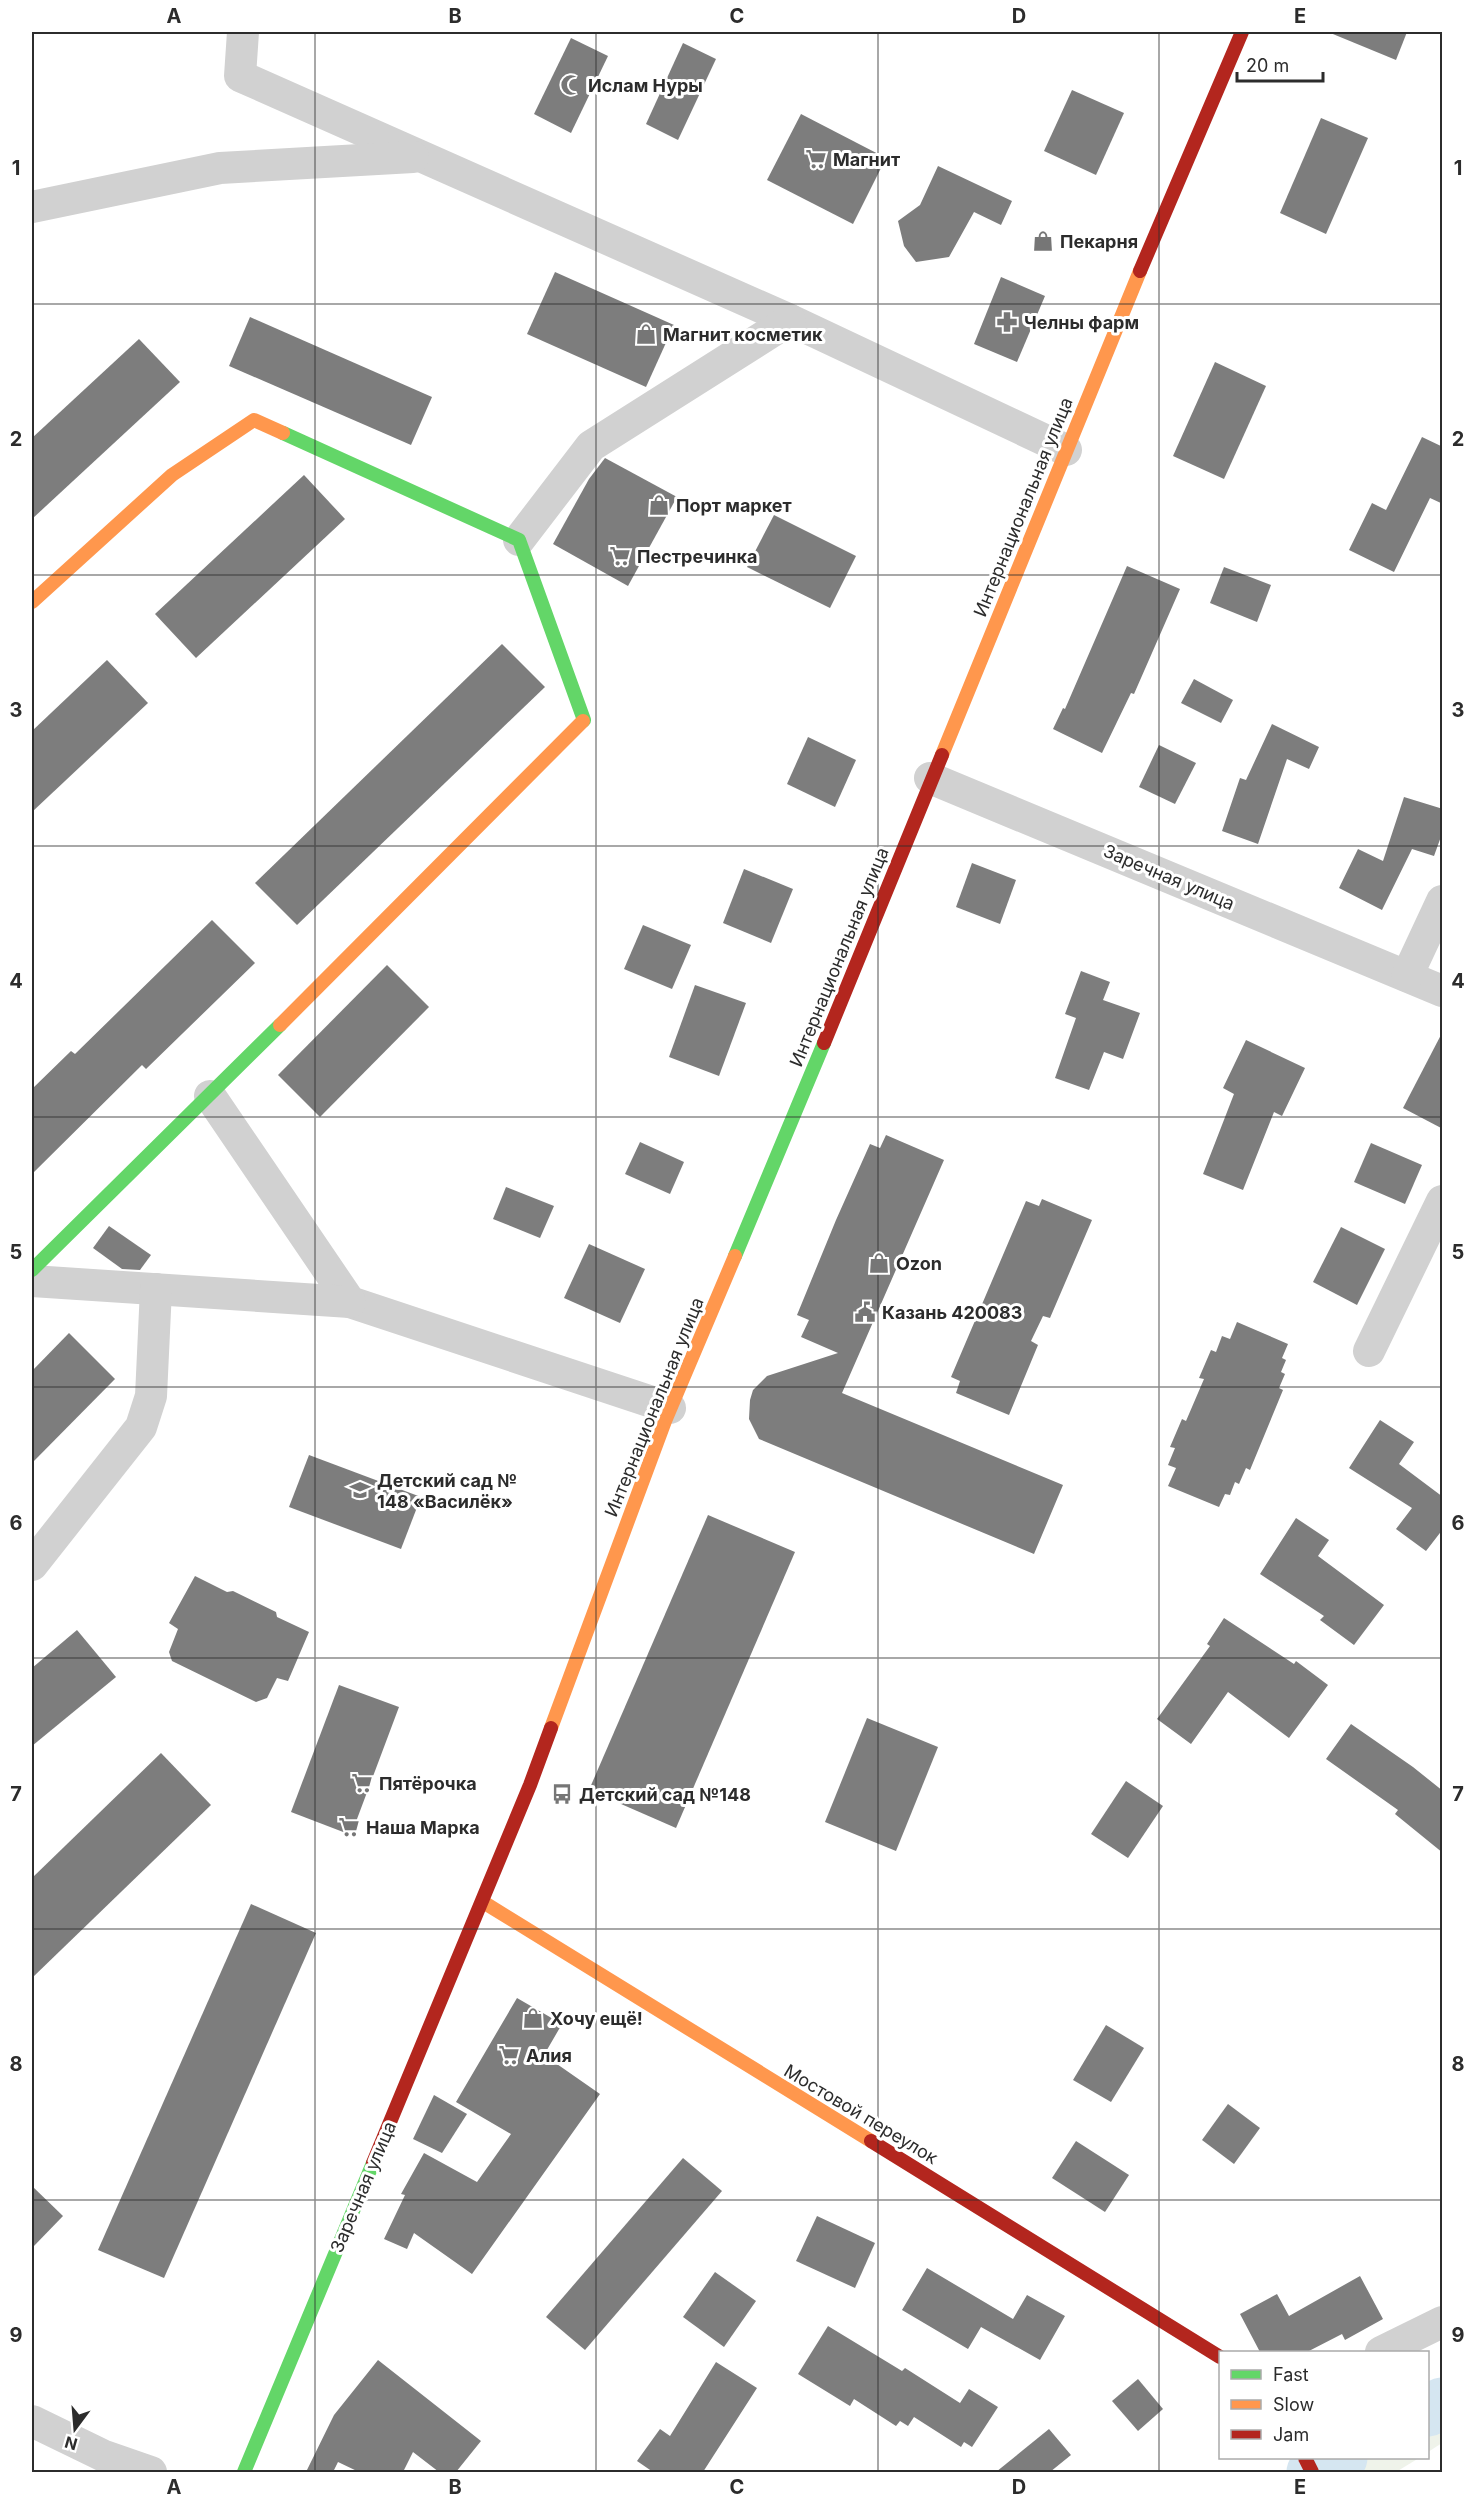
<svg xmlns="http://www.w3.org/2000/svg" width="1474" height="2504" viewBox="0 0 1474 2504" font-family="Inter,sans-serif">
  <rect width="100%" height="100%" fill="#fff"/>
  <g fill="#eff3ea">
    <path d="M1442 2383V2443L1428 2452V2391Z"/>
    <path d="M1334 2458H1419L1396 2472H1343Z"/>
  </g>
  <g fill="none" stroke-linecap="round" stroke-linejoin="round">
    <g stroke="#d5e6f1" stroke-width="51">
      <path d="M1428 2411 1442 2403"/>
      <path d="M1312 2472 1342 2458"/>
    </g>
  </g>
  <g fill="#7d7d7d">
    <path d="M1328 32H1407L1396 60Z"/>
    <path d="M571 38 608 56 571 133 534 114Z"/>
    <path d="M683 43 716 59 678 140 646 124Z"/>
    <path d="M1072 90 1124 113 1096 175 1044 151Z"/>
    <path d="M801 114 886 158 853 224 767 180Z"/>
    <path d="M1321 118 1368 138 1326 234 1280 213Z"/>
    <path d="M938 166 1012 201 1001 225 974 212 949 257 916 262 904 246 898 221 920 205Z"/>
    <path d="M555 272 674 325 646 387 527 334Z"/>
    <path d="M1001 277 1045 296 1017 362 974 344Z"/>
    <path d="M250 317 432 397 411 445 229 366Z"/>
    <path d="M139 339 180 382 32 519V438Z"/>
    <path d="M1215 362 1266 386 1224 479 1173 456Z"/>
    <path d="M1422 437 1443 447V504L1430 498 1394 572 1349 550 1372 503 1386 510Z"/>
    <path d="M605 458 677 497 628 586 553 544 589 479Z"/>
    <path d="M304 475 345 519 196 658 155 614Z"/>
    <path d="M774 515 856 556 830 608 747 567Z"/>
    <path d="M1127 566 1180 589 1134 694 1131 693 1102 753 1053 729 1063 708 1065 709Z"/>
    <path d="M1224 567 1271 585 1257 622 1210 603Z"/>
    <path d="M502 644 545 687 297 925 255 883Z"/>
    <path d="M107 660 148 703 32 812V731Z"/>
    <path d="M1194 679 1233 700 1221 723 1181 703Z"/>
    <path d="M1272 724 1319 747 1309 769 1287 759 1258 844 1222 831 1240 778 1246 780Z"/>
    <path d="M808 737 856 760 835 807 787 784Z"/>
    <path d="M1159 745 1196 763 1175 804 1139 787Z"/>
    <path d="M1404 797 1443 809V831L1434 856 1412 849 1382 910 1339 888 1358 849 1383 861Z"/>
    <path d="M972 863 1016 880 1000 924 956 907Z"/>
    <path d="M744 869 793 889 771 943 723 923Z"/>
    <path d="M212 920 255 963 146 1069 142 1065 32 1174V1089L71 1051 75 1054Z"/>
    <path d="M643 925 691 945 672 989 624 969Z"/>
    <path d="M387 965 429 1007 320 1117 278 1075Z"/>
    <path d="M1081 971 1110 982 1103 1000 1140 1013 1123 1059 1104 1052 1089 1090 1055 1078 1076 1018 1065 1014Z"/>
    <path d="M695 985 746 1003 719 1076 669 1057Z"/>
    <path d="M1443 1031V1129L1403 1108Z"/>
    <path d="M1246 1040 1305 1068 1282 1116 1274 1112 1243 1190 1203 1174 1234 1094 1223 1088Z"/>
    <path d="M886 1135 944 1160 842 1393 1063 1485 1034 1554 759 1439 749 1419 750 1400 753 1390 767 1376 838 1353 801 1337 809 1320 797 1315 836 1220 870 1144 880 1148Z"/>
    <path d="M640 1142 684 1162 670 1194 625 1174Z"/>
    <path d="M1371 1143 1422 1165 1405 1204 1354 1182Z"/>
    <path d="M506 1187 554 1206 540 1238 493 1219Z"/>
    <path d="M1042 1199 1092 1220 1050 1318 1043 1316 1031 1341 1038 1345 1009 1415 956 1393 960 1381 951 1377 1026 1201 1039 1206Z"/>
    <path d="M109 1226 151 1255 140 1270 122 1269 93 1248Z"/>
    <path d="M1341 1227 1385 1249 1357 1305 1313 1282Z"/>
    <path d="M589 1244 645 1269 620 1323 564 1298Z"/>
    <path d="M1237 1322 1288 1344 1282 1358 1286 1360 1281 1372 1285 1374 1279 1388 1283 1390 1250 1470 1246 1468 1239 1484 1235 1482 1230 1495 1225 1494 1219 1507 1168 1486 1176 1468 1168 1465 1175 1448 1170 1447 1182 1419 1186 1421 1204 1379 1199 1378 1211 1350 1216 1352 1222 1336 1230 1339Z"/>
    <path d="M69 1333 115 1379 32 1463V1371Z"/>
    <path d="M1380 1420 1414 1442 1399 1464 1443 1497V1529L1426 1551 1396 1529 1412 1508 1349 1468Z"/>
    <path d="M309 1455 421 1497 401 1549 289 1507Z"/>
    <path d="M708 1515 795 1552 676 1828 589 1790Z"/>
    <path d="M1296 1518 1329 1540 1318 1556 1384 1605 1354 1645 1320 1620 1324 1616 1260 1574Z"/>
    <path d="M195 1576 227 1592 233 1591 276 1612 277 1617 309 1632 288 1681 277 1678 267 1698 256 1702 172 1661 169 1652 178 1629 169 1623Z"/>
    <path d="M1224 1618 1294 1664 1296 1661 1328 1685 1289 1738 1228 1692 1191 1744 1157 1719 1210 1646 1207 1644Z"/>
    <path d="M77 1630 116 1677 32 1746V1668Z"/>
    <path d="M339 1685 399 1707 351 1835 291 1812Z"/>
    <path d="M867 1718 938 1747 896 1851 825 1822Z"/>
    <path d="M1351 1724 1413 1767 1443 1791V1853L1395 1814 1398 1810 1326 1759Z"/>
    <path d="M161 1753 211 1805 32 1978V1878Z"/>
    <path d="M1126 1781 1163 1806 1128 1858 1091 1834Z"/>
    <path d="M251 1904 316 1933 164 2278 98 2250Z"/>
    <path d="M517 1998 562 2024 544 2055 600 2094 472 2274 414 2233 407 2249 384 2239 405 2195 401 2194 424 2153 477 2182 511 2134 456 2102Z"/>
    <path d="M1106 2025 1144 2048 1111 2102 1073 2080Z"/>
    <path d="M434 2095 467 2114 442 2153 413 2139Z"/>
    <path d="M1228 2104 1260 2128 1234 2164 1202 2140Z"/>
    <path d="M1076 2141 1129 2175 1105 2212 1052 2178Z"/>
    <path d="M683 2158 722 2191 585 2350 546 2317Z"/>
    <path d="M32 2186 63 2216 32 2248Z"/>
    <path d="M817 2216 875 2243 855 2288 796 2261Z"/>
    <path d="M927 2268 1013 2319 1027 2295 1065 2316 1040 2360 981 2327 968 2349 902 2310Z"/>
    <path d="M715 2272 756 2301 724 2347 683 2317Z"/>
    <path d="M1360 2276 1383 2319 1345 2340 1342 2334 1307 2352H1260L1240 2314 1277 2294 1289 2316Z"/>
    <path d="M828 2326 902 2371 905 2368 960 2403 969 2389 998 2407 972 2447 964 2442 961 2447 914 2417 908 2426 900 2421 896 2426 854 2399 850 2406 798 2374Z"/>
    <path d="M378 2360 481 2441 456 2472H439L413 2452 403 2472H359L338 2462 333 2472H306L334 2415Z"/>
    <path d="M716 2362 757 2388 703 2472H653L637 2461 660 2429 670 2436Z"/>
    <path d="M1138 2379 1163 2409 1138 2431 1112 2401Z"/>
    <path d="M1049 2429 1071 2455 1050 2472H996Z"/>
  </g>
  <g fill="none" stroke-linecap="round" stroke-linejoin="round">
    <g stroke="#d1d1d1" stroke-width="32">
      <path d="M243 32 240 76 790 320 1066 450"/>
      <path d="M32 207 220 168 413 157"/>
      <path d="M519 540 591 446 790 320"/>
      <path d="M930 778 1442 991"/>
      <path d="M1407 976 1442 901"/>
      <path d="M210 1096 350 1302 670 1408"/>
      <path d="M32 1281 350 1302"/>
      <path d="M1369 1351 1442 1201"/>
      <path d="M32 1565 141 1427 151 1396 156 1289"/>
      <path d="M1381 2352 1442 2322"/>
      <path d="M32 2421 102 2455 151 2472"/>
    </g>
    <g stroke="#63d668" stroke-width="14">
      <path d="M283 433 519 540 584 720 583 721"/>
      <path d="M735 1256 824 1043"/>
      <path d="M32 1270 280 1025"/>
      <path d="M244 2472 373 2163"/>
    </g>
    <g stroke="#ff974d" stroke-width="14">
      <path d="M32 602 172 475 254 420 283 433"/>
      <path d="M942 755 1140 271"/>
      <path d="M280 1025 583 721"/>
      <path d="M551 1728 665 1421 735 1256"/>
      <path d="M483 1902 871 2141"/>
    </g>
    <g stroke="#b3261e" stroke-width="14">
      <path d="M1140 271 1242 32"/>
      <path d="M824 1043 942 755"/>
      <path d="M871 2141 1220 2357"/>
      <path d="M373 2163 530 1785 551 1728"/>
      <path d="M1305 2458 1312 2472"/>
    </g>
  </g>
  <path fill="none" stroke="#2c2c2c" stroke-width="1.5" stroke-opacity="0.55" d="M315 32V2472M596 32V2472M878 32V2472M1159 32V2472M32 304H1442M32 575H1442M32 846H1442M32 1117H1442M32 1387H1442M32 1658H1442M32 1929H1442M32 2200H1442"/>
  <defs>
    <g id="mosque-bare" transform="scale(1.62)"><path d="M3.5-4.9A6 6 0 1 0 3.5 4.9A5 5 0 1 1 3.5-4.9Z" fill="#767676" stroke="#fff" stroke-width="2.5" paint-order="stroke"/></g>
    <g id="supermarket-bare" transform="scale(1.62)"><path d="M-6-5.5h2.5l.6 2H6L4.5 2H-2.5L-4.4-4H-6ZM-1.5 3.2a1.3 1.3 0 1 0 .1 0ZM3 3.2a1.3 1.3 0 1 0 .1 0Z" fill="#767676" stroke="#fff" stroke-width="2.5" paint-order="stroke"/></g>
    <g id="shop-bare" transform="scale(1.62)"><path d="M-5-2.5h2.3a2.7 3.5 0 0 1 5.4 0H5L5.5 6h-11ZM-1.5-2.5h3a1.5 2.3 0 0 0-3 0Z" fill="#767676" stroke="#fff" stroke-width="2.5" paint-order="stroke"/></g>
    <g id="pharmacy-bare" transform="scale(1.62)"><path d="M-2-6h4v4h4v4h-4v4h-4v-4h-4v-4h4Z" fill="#767676" stroke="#fff" stroke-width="2.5" paint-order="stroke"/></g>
    <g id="civic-bare" transform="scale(1.62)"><path d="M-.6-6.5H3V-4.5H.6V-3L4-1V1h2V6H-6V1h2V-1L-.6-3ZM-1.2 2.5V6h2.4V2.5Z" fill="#767676" stroke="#fff" stroke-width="2.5" paint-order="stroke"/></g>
    <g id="school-bare" transform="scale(1.62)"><path d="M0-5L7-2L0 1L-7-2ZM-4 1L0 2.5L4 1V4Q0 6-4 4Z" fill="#767676" stroke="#fff" stroke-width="2.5" paint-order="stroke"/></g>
    <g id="bus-bare" transform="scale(1.62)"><path d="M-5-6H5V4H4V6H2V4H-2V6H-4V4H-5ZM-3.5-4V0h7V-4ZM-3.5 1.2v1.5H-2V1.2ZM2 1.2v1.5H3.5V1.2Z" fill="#767676" stroke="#fff" stroke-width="2.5" paint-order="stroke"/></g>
  </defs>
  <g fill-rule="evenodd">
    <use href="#mosque-bare" x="571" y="85"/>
    <use href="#supermarket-bare" x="816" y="159"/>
    <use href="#shop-bare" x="1043" y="241"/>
    <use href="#pharmacy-bare" x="1007" y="322"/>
    <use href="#shop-bare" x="646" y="334"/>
    <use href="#shop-bare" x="659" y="505"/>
    <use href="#supermarket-bare" x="620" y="556"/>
    <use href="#shop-bare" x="879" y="1263"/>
    <use href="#civic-bare" x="865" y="1312"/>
    <use href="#school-bare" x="360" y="1490"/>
    <use href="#supermarket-bare" x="362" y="1783"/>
    <use href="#bus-bare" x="562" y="1794"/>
    <use href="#supermarket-bare" x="349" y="1827"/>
    <use href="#shop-bare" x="533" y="2018"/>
    <use href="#supermarket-bare" x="509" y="2055"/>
  </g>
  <g text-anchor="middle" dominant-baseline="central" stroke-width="6" stroke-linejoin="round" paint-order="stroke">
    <g font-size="18" font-weight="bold" fill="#2c2c2c" stroke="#fff" text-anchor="start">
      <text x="588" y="85">Ислам Нуры</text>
      <text x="833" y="159">Магнит</text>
      <text x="1060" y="241">Пекарня</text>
      <text x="1024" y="322">Челны фарм</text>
      <text x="663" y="334">Магнит косметик</text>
      <text x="676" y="505">Порт маркет</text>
      <text x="637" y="556">Пестречинка</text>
      <text x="896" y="1263">Ozon</text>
      <text x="882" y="1312">Казань 420083</text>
      <text x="377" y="1480">Детский сад №<tspan x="377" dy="21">148 «Василёк»</tspan></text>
      <text x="379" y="1783">Пятёрочка</text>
      <text x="579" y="1794">Детский сад №148</text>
      <text x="366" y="1827">Наша Марка</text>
      <text x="550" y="2018">Хочу ещё!</text>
      <text x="526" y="2055">Алия</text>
    </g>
    <g font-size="18" fill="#2c2c2c" stroke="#fff">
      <text transform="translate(1023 507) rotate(-68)">Интернациональная улица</text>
      <text transform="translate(1169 877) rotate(23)">Заречная улица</text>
      <text transform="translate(839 957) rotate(-68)">Интернациональная улица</text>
      <text transform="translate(654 1407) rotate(-68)">Интернациональная улица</text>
      <text transform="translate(861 2114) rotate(31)">Мостовой переулок</text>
      <text transform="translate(363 2187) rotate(-67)">Заречная улица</text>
    </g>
  </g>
  <rect width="1474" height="2504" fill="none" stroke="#ffffff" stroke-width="66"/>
  <rect x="1219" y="2351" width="210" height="108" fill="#ffffff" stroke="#ababab" stroke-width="1.5"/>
  <rect x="1231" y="2370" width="30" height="9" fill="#63d668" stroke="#ababab" stroke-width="1.5"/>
  <text x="1273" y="2381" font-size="18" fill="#2c2c2c">Fast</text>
  <rect x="1231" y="2400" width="30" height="9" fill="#ff974d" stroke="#ababab" stroke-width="1.5"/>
  <text x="1273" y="2411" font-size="18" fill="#2c2c2c">Slow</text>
  <rect x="1231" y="2430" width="30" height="9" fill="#b3261e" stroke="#ababab" stroke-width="1.5"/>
  <text x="1273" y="2441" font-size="18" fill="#2c2c2c">Jam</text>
  <g transform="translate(75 2429) rotate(196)" stroke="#ffffff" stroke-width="4.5" paint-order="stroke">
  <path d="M0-4.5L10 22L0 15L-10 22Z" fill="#2c2c2c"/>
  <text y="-9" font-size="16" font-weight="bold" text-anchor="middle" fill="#2c2c2c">N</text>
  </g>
  <path d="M1237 72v9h86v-9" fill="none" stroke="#2c2c2c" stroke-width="3"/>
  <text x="1246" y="72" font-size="18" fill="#2c2c2c" stroke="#ffffff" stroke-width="4.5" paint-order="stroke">20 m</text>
  <rect x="33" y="33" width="1408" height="2438" fill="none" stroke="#2c2c2c" stroke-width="2"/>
  <g font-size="20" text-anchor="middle" font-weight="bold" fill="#2c2c2c">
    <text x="174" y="23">A</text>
    <text x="455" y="23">B</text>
    <text x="737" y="23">C</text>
    <text x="1019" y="23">D</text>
    <text x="1300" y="23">E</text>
    <text x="16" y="175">1</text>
    <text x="1458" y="175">1</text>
    <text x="16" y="446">2</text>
    <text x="1458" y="446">2</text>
    <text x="16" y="717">3</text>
    <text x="1458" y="717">3</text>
    <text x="16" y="988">4</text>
    <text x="1458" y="988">4</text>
    <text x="16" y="1259">5</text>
    <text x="1458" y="1259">5</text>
    <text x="16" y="1530">6</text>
    <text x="1458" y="1530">6</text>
    <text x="16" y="1801">7</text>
    <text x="1458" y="1801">7</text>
    <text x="16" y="2071">8</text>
    <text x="1458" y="2071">8</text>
    <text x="16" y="2342">9</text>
    <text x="1458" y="2342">9</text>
    <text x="174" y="2494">A</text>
    <text x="455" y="2494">B</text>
    <text x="737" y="2494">C</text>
    <text x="1019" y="2494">D</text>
    <text x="1300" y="2494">E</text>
  </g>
</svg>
